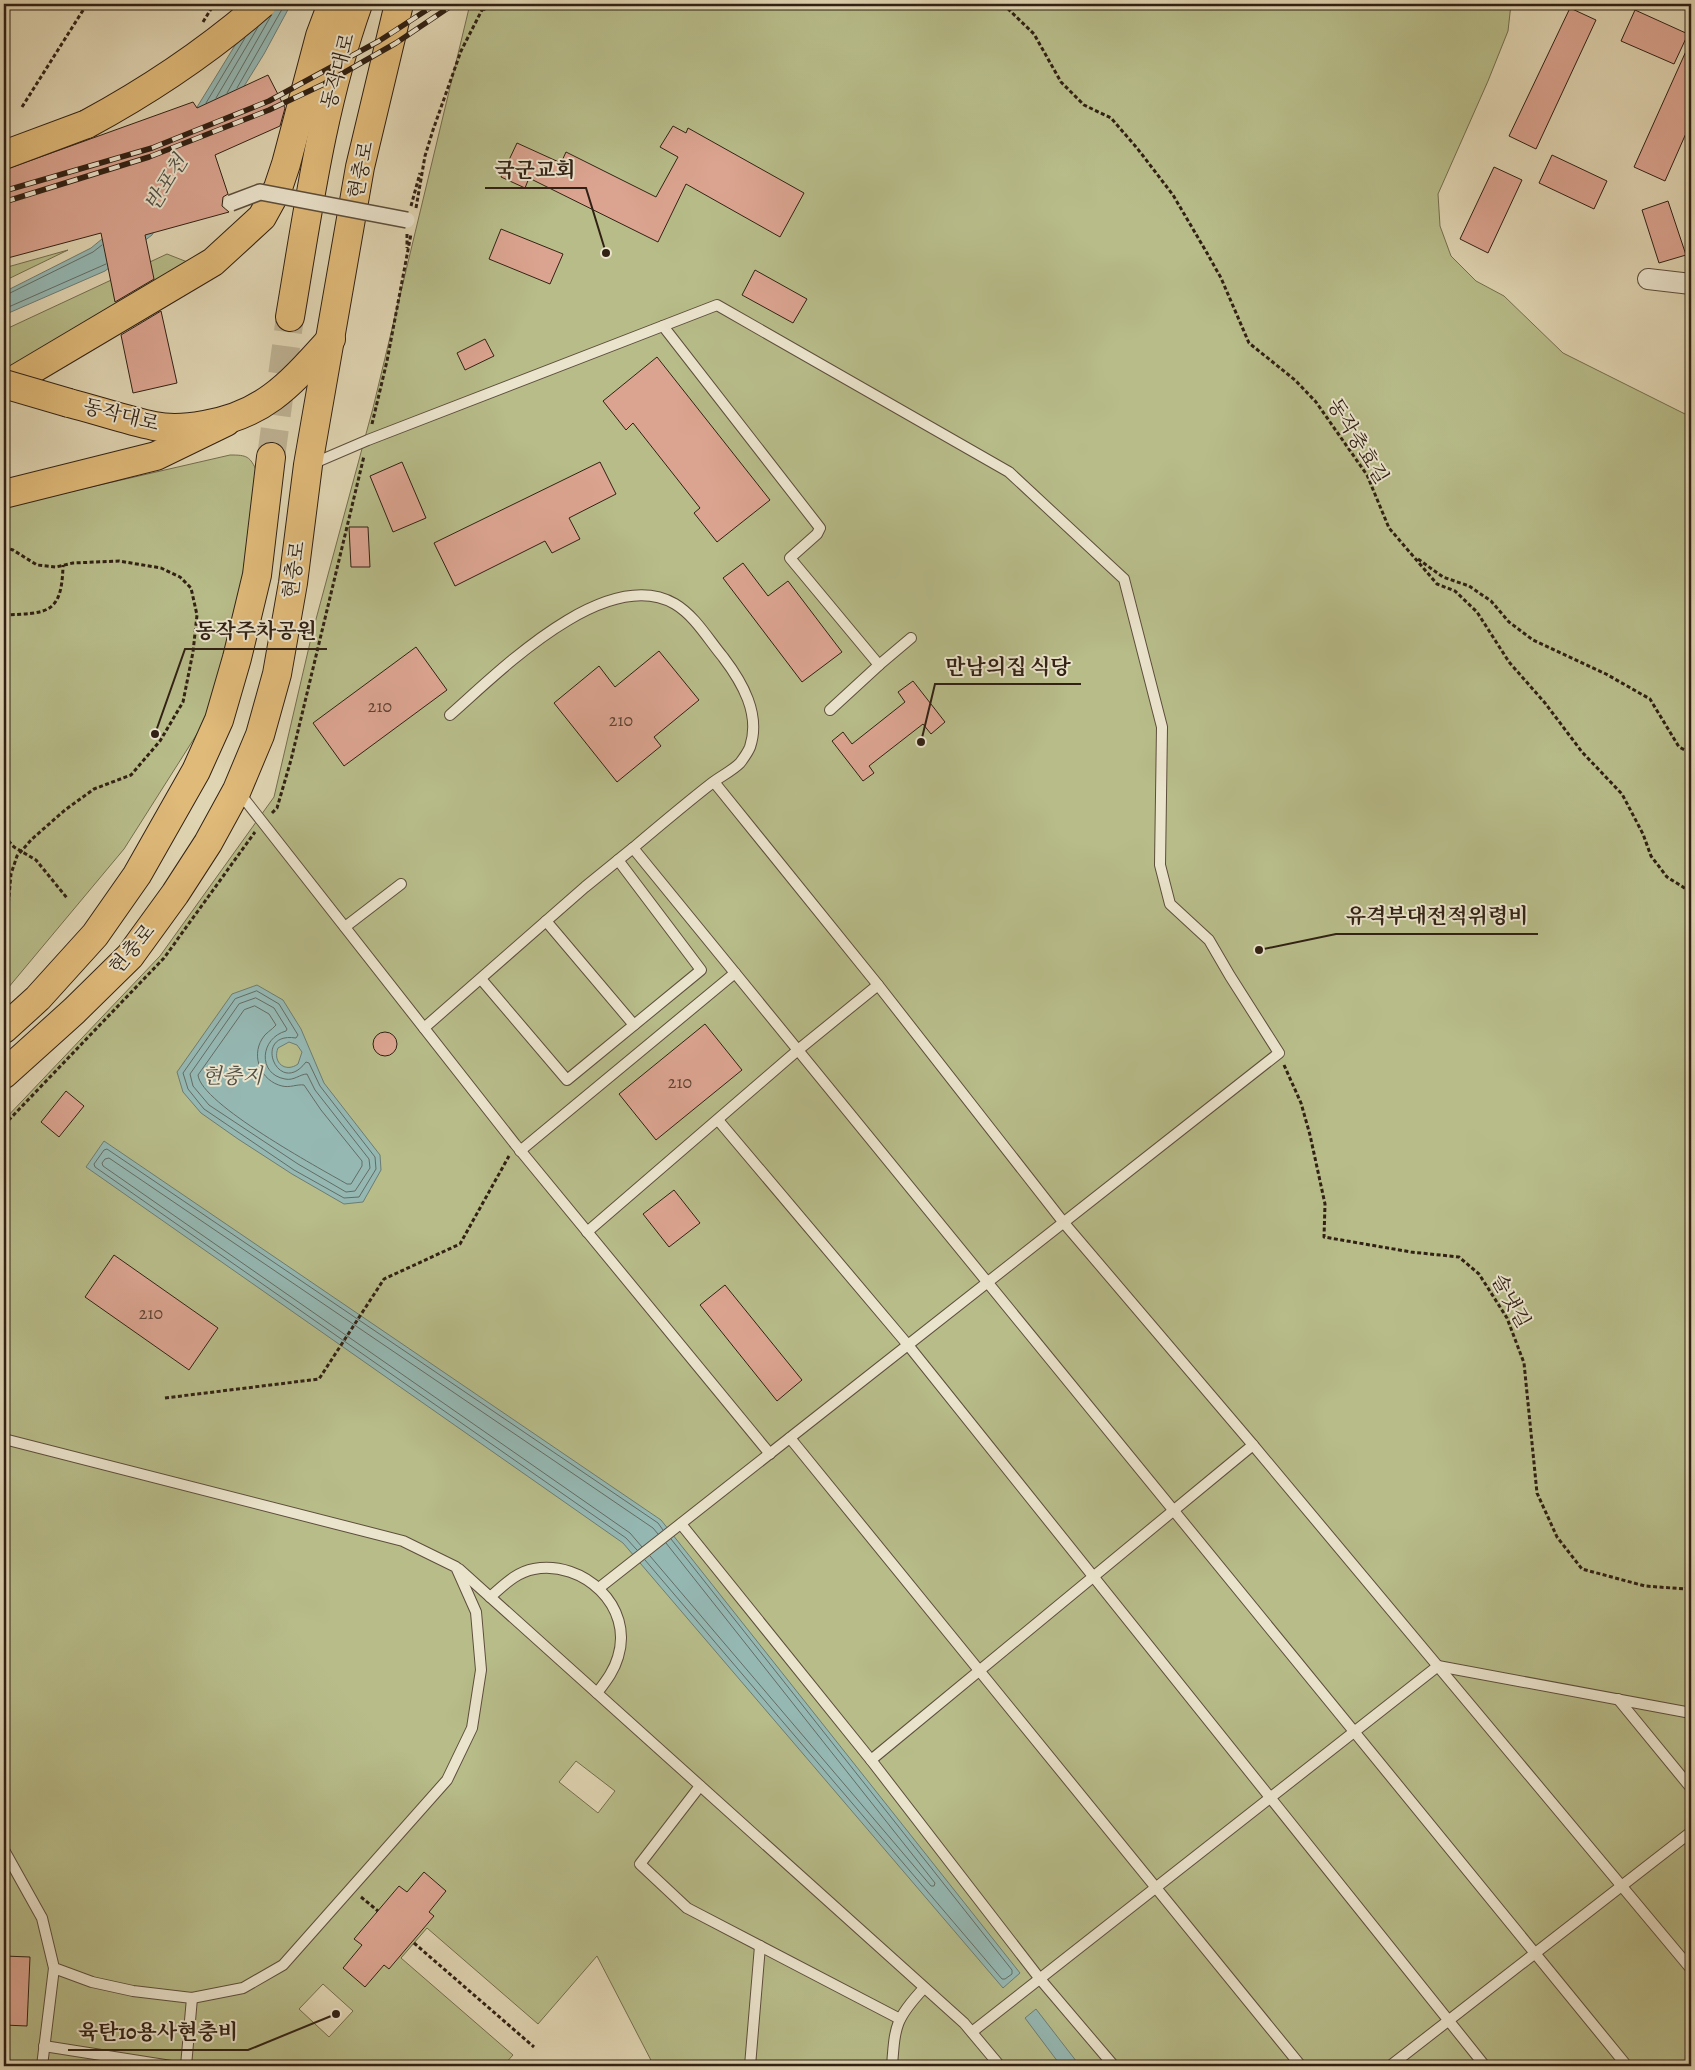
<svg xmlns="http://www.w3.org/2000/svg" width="1695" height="2070" viewBox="0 0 1695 2070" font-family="Alegreya,'Noto Serif KR',serif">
  <rect width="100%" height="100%" fill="#e0d5b2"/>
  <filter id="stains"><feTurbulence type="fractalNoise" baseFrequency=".004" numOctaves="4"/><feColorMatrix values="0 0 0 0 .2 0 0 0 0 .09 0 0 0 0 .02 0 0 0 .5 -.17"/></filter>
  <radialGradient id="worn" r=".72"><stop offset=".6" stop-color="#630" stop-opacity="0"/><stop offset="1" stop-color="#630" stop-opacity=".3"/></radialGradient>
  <g fill="#b7bc89" stroke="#746e4e" fill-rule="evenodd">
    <path d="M470 4H1511L1508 31 1488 81 1438 194 1440 226 1451 256 1476 281 1504 296 1563 353 1691 417V2066H654L597 1956 538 2024 427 1928 401 1958 513 2055 503 2066H4V1120L160 956 274 797 312 634 373 408ZM576 1761 615 1791 598 1813 559 1782ZM323 1984 353 2011 329 2037 299 2009Z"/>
    <path d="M68 250 4 281V268Z"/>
    <path d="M167 254 195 265 4 376V330Z"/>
    <path d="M230 455C247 455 250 456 257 472L238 609 209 715 124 849 8 988 4 991V507Z"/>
  </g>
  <g fill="#95b8b3" stroke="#6d7c73" fill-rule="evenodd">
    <path d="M258 4H291L264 54 152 235 105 271 4 315V292L91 248 130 216 234 47Z"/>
    <path d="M257 985 283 1000 301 1029 324 1083 380 1155 381 1170 363 1202 344 1204 292 1174 238 1139 201 1113 183 1092 177 1072 232 994ZM289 1042 297 1045 302 1052 298 1064C286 1073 272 1063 278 1048Z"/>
    <path d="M104 1141 661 1520 1020 1973 1003 1988 623 1543 86 1167Z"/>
    <path d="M1036 2009 1080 2066H1061L1025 2018Z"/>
  </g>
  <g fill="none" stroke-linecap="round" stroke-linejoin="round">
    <g stroke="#636c64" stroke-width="1">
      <path d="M237 88 285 4"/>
      <path d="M227 93 272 14"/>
      <path d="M216 98 258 27"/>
      <path d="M206 103 245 38"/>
      <path d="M4 296 93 252 102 245"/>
      <path d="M4 309 106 264"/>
      <path d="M257 991 279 1004 298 1035 296 1038C251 1031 278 1099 306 1062L309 1063 320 1086 375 1157 376 1169 359 1197 344 1198 294 1170 204 1109 188 1089 183 1073 235 999Z"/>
      <path d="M256 998 274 1008 287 1029 286 1031C260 1038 257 1074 285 1079 294 1081 300 1074 307 1074L315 1090 369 1159 370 1168 355 1191 346 1192 298 1164 209 1105 193 1086 190 1074 239 1004Z"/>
      <path d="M255 1006 269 1014 276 1025C272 1030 265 1033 262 1039 251 1057 261 1081 282 1086 290 1088 297 1084 304 1085L321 1110 362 1161V1166L351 1184H347C319 1168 201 1104 198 1075L244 1010Z"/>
      <path d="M642 1547 630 1533 103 1166 102 1163 105 1159 109 1158 653 1528 658 1534"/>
      <path d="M637 1550 626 1538 95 1167 94 1164 104 1150 107 1149 658 1523 663 1530"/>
      <path d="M650 1556 931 1886H934L935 1883 666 1543"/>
      <path d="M645 1560 1002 1979H1005L1012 1974V1970L671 1539"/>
    </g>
  </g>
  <g fill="#dba490" stroke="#312114">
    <path d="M1570 8 1596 20 1536 149 1509 136Z"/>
    <path d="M1635 10 1688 34 1674 64 1621 41Z"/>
    <path d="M1691 40V122L1665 181 1634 167Z"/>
    <path d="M268 75 285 108 280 126 215 155 228 194 223 197 222 206 229 212 145 235 154 279 115 302 101 233 4 259V170L193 102 197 108Z"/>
    <path d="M673 126 686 133 688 128 804 193 780 237 686 184 658 242 529 178 525 188 501 177 517 143 561 163 566 152 656 197 678 157 660 147Z"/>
    <path d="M1552 155 1607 181 1594 209 1539 183Z"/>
    <path d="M1494 167 1522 180 1488 253 1460 239Z"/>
    <path d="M1668 201 1686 255 1659 263 1642 210Z"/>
    <path d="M501 229 563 254 550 284 489 259Z"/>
    <path d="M755 270 807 299 793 323 742 295Z"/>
    <path d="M161 311 177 383 133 393 121 335Z"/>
    <path d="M485 339 494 356 465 370 457 353Z"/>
    <path d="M657 357 770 500 717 542 694 513 700 508 633 423 626 430 603 401Z"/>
    <path d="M402 462 426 518 393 532 370 476Z"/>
    <path d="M600 462 616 494 569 518 580 539 552 553 545 541 455 586 434 543Z"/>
    <path d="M349 527H368L370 567H351Z"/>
    <path d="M743 563 768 596 788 581 842 652 802 682 723 578Z"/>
    <path d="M416 647 447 690 344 766 313 723Z"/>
    <path d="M659 651 699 700 654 737 661 746 617 782 554 703 599 666 615 687Z"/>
    <path d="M913 681 945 722 931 734 923 724 869 766 874 773 863 781 832 741 843 732 852 744 905 702 898 692Z"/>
    <path d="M705 1024 742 1070 656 1140 619 1094Z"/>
    <circle cx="385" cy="1044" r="12"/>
    <path d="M66 1091 84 1106 59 1137 41 1122Z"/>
    <path d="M674 1190 700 1223 669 1247 643 1214Z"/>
    <path d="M114 1255 218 1328 189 1370 85 1297Z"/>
    <path d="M725 1285 802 1380 777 1401 700 1305Z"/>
    <path d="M424 1872 446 1891 429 1912 434 1916 389 1969 384 1965 365 1987 343 1968 362 1945 354 1939 399 1886 407 1892Z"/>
    <path d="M4 1956 30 1957 27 2026 4 2025Z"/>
  </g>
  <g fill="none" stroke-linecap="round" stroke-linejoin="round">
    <path stroke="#bdb192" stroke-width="28" stroke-dasharray="28 14" stroke-linecap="butt" d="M271 457 290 317"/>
    <g stroke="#5d4e3c" stroke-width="12">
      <g id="service">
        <path d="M663 326 820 528 817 534 790 558 879 665 830 710"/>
        <path d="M312 464 368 440 717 305 1009 472 1124 579 1162 727 1160 865 1170 904 1209 940 1230 976 1279 1053 599 1588"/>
        <path d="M879 665 911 638"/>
        <path d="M450 715C498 673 605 564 675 604 695 616 708 639 723 657 742 682 761 714 750 747 748 752 743 759 740 763 732 771 721 776 712 783 685 804 659 826 633 848L1627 2066"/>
        <path d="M714 782 878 985 1064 1223 1253 1445 1691 1969"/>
        <path d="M238 791 515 1144 770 1454"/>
        <path d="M546 921 634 1025"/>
        <path d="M345 927 401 884"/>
        <path d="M481 979 567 1080 701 970 618 860"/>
        <path d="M424 1028 585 887 633 848"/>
        <path d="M718 1120 908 1345 1485 2066"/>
        <path d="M520 1151 735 973"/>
        <path d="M587 1232 798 1050 878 985"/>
        <path d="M790 1438 1301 2066"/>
        <path d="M4 1439 403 1541 456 1567 476 1612 481 1670 472 1728 447 1780 283 1965 243 1988 192 1998 133 1991 92 1982 54 1968 42 1918 4 1850"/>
        <path d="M681 1524 871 1760 1040 1979 1114 2066"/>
        <path d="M459 1569 964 2023 1000 2066"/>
        <path d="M490 1597C503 1586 516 1572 534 1569 583 1560 634 1606 618 1657 614 1671 606 1681 597 1693"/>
        <path d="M1618 1699 1691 1788"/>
        <path d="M871 1760 1253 1445"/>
        <path d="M700 1786 640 1864 687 1908 900 2019"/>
        <path d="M972 2032 1438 1666 1691 1713"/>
        <path d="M44 2046 171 2066"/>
        <path d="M42 2066 54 1968"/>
        <path d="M186 2066 192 1998"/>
        <path d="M750 2066 760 1946"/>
        <path d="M892 2066C895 2026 895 2019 924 1988"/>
        <path d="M1390 2066 1691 1832"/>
      </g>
    </g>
    <g stroke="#5d4e3c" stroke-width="22">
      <path id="minor" d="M1648 279 1691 284"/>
    </g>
    <g stroke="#312114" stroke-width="30">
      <g id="primary">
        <path d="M4 155 87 124"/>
        <path d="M290 317C308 211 322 105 358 4"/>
        <path d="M69 403C97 410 125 420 154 426 169 429 188 428 204 425 265 415 291 383 331 339"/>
        <path d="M4 1029 38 998 95 935 137 875 196 771 219 720 237 658 257 575 271 457"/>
        <path d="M4 1074 74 1011 130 956 175 894 208 843 237 790 260 735 277 674 293 583 308 465 360 167 399 4"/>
      </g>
    </g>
    <g stroke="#312114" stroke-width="30">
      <g id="trunk">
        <path d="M4 386 213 262 262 217 278 188 286 164 320 36 332 4"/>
        <path d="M4 494 156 456 226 422"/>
      </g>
    </g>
    <g stroke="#312114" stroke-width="3" stroke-dasharray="4 2.5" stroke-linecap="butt">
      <path d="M1003 4 1034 34 1061 82 1084 105 1111 118 1137 148 1173 195 1207 253 1221 278 1249 343 1295 380 1316 402 1367 475 1389 528 1437 584 1455 591 1477 612 1509 662 1545 703 1582 752 1622 794 1643 834 1651 856 1667 877 1691 892"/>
      <path d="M483 10 493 4"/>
      <path d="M203 22 214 4"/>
      <path d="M22 107 87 4"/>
      <path d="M411 206 420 173"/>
      <path d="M416 208 425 156 433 130 461 51 485 4"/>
      <path d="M407 234V248"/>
      <path d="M372 424 387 361 411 234"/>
      <path d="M4 547 13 550 37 565 56 567 73 563 119 561 161 568 180 577 191 588 197 615 193 652 183 702 160 741 131 775 94 789 65 810 32 839 17 856 11 874 8 907 4 912"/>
      <path d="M1418 559 1443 577 1469 586 1491 601 1509 622 1533 640 1606 674 1650 699 1679 747 1691 753"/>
      <path d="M4 615C47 613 62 615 63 565"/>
      <path d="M272 813 277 808 291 760 364 456"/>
      <path d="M4 836 14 847 36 860 67 898"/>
      <path d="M1284 1065 1301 1103 1310 1135 1325 1204 1324 1237 1411 1252 1459 1257 1479 1274 1507 1318 1524 1363 1537 1493 1557 1537 1582 1569 1645 1586 1685 1589 1691 1585"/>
      <path d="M4 1125 164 958 255 832"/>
      <path d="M165 1398 319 1379 384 1279 460 1244 509 1156"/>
      <path d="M361 1897 378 1911"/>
      <path d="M414 1943 534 2047"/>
    </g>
    <use href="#service" stroke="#ebe4cd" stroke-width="10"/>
    <use href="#minor" stroke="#ebe4cd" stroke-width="20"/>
    <use href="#primary" stroke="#e0ba79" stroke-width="28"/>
    <use href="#trunk" stroke="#e0ba79" stroke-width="28"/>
    <g stroke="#312114" stroke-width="5.5">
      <g id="rail">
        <path d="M4 191 152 148 269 101 379 41 436 4"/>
        <path d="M4 202 149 157 269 110 324 84 396 43 454 4"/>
      </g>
    </g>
    <use href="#rail" stroke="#ebe4cd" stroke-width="4" stroke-dasharray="11" stroke-linecap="butt"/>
    <g stroke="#5d4e3c" stroke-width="18" stroke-linecap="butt">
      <path id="pedestrian-bridge" d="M231 203 260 192 407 220"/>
    </g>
    <g stroke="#312114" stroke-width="30" stroke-linecap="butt">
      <g id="primary-bridge">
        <path d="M87 124C150 90 208 51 262 4"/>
        <path d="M4 384 69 403"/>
      </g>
    </g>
    <use href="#pedestrian-bridge" stroke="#ebe4cd" stroke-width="15"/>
    <use href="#primary-bridge" stroke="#e0ba79" stroke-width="28"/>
  </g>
  <g text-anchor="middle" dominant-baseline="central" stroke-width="4" stroke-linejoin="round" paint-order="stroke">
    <g font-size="18" fill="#5c4233">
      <text x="380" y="706">210</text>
      <text x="621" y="720">210</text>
      <text x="680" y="1082">210</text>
      <text x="151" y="1313">210</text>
    </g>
    <g font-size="20" fill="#312114" stroke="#ebe4cd">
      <text transform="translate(338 71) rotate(-75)">동작대로</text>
      <text transform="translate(361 170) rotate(-79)">현충로</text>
      <text transform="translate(121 415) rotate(14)">동작대로</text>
      <text transform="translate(1358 441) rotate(58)">동작충효길</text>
      <text transform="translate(294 570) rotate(-82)">현충로</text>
      <text transform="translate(132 949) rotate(-50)">현충로</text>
      <text transform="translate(1511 1301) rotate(61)">솔냇길</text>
    </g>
    <g font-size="21" font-style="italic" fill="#4f4e44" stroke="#ebe4cd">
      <text transform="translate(166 183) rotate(-58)">반포천</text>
      <text x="232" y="1076">현충지</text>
    </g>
  </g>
  <path fill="none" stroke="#312114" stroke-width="2" d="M606 253L586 188H485M155 734L185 649H327M921 742L935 684H1081M1259 950L1336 934H1538M336 2014L248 2050H68"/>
  <g fill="#312114" stroke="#ebe4cd" stroke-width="2">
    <circle cx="606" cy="253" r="5"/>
    <circle cx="155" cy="734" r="5"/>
    <circle cx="921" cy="742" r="5"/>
    <circle cx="1259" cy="950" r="5"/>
    <circle cx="336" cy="2014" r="5"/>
  </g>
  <g font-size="21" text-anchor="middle" font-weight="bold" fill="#312114" stroke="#ebe4cd" stroke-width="4" stroke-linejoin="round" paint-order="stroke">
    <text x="535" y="177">국군교회</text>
    <text x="256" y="638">동작주차공원</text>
    <text x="1008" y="674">만남의집 식당</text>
    <text x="1437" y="923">유격부대전적위령비</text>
    <text x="158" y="2039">육탄10용사현충비</text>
  </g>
  <rect width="1695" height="2070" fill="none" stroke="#e0d5b2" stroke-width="20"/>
  <rect x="5" y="5" width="1685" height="2060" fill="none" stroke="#312114" stroke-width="2.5"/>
  <rect x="10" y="10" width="1675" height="2050" fill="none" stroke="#312114"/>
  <rect width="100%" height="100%" filter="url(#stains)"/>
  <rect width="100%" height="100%" fill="url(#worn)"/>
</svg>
